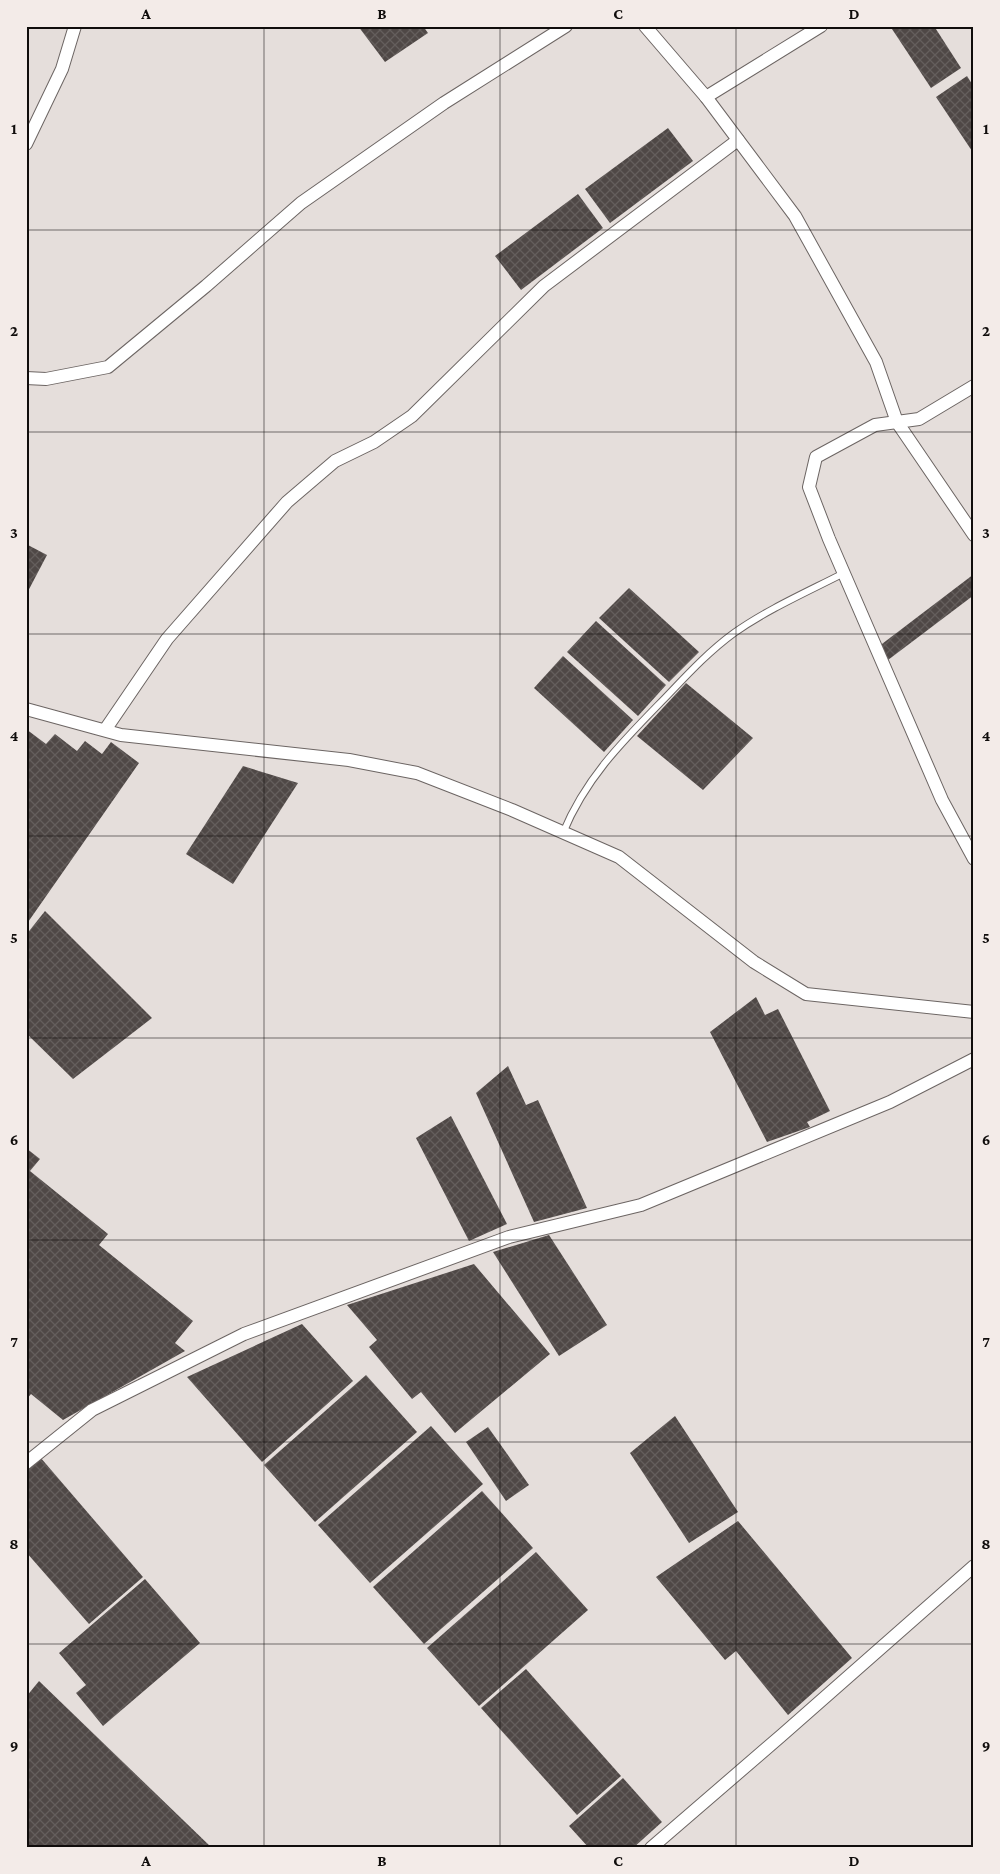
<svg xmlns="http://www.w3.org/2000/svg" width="1000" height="1874" viewBox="0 0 1000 1874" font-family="'Crimson Pro',serif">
  <defs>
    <pattern id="building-cross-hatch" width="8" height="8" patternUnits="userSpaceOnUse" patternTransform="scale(1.25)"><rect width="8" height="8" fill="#4f4846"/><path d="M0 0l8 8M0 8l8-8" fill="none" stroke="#645e5c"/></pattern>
  </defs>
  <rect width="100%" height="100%" fill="#e5dedb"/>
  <g fill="url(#building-cross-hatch)">
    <path d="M358 26H423L428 33 385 62Z"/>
    <path d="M890 26H934L961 68 931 88Z"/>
    <path d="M967 76 974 87V154L936 97Z"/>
    <path d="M668 128 693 161 610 223 585 189Z"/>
    <path d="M578 194 603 228 521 290 495 256Z"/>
    <path d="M26 544 47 555 26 595Z"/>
    <path d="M974 574V595L888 660 878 647Z"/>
    <path d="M629 588 699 652 669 682 599 618Z"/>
    <path d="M596 621 666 685 638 716 567 652Z"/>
    <path d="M563 656 633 720 604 752 534 688Z"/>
    <path d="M686 683 753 738 703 790 637 736Z"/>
    <path d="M26 729 46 744 55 734 77 751 85 741 102 754 111 742 139 763 26 925Z"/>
    <path d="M243 766 298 783 233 884 186 854Z"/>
    <path d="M45 911 152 1018 73 1079 26 1033V935Z"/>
    <path d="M756 997 765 1015 778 1009 830 1111 807 1122 810 1127 767 1142 710 1032Z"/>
    <path d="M508 1066 526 1105 538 1100 587 1208 534 1222 476 1093Z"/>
    <path d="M451 1116 507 1224 469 1241 416 1138Z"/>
    <path d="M26 1148 40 1159 30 1171 108 1234 99 1245 193 1321 175 1343 185 1351 63 1420 31 1394 26 1400Z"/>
    <path d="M549 1235 607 1325 559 1356 493 1252Z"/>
    <path d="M474 1264 550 1354 455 1433 421 1392 412 1399 369 1347 377 1340 347 1305Z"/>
    <path d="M302 1324 353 1381 262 1462 187 1377Z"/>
    <path d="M366 1375 417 1432 315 1522 264 1465Z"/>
    <path d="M675 1416 738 1512 689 1543 630 1453Z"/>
    <path d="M431 1426 483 1484 370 1583 318 1525Z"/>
    <path d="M488 1427 529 1485 506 1501 466 1442Z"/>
    <path d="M40 1457 143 1577 89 1624 26 1552V1468Z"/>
    <path d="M482 1491 533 1548 424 1644 373 1587Z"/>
    <path d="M738 1521 852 1658 788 1715 736 1651 725 1660 656 1577Z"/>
    <path d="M536 1552 588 1610 479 1706 427 1648Z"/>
    <path d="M145 1579 200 1643 103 1726 76 1693 86 1685 59 1653Z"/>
    <path d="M526 1669 621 1776 577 1815 481 1708Z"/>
    <path d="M39 1681 212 1848H26V1697Z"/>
    <path d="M623 1778 662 1822 633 1848H589L569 1826Z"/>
  </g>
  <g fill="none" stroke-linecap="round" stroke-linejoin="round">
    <g stroke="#6c6563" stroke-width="8">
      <path id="lane" d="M563 833C586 777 624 740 665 698 687 675 708 652 734 633 768 609 807 592 844 573"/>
    </g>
    <g stroke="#6c6563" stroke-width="14">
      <g id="street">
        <path d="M645 26 706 97 795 216 876 362 897 422 974 535"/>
        <path d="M706 97 821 26"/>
        <path d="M26 144 62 69 75 26"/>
        <path d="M26 378 46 379 108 367 206 286 301 203 444 103 566 26"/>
        <path d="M974 386 919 419 875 425 816 457 809 487 829 539 942 800 974 859"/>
        <path d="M26 709 121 735 349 760 417 773 512 810 619 857 754 962 806 994 974 1012"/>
        <path d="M105 730 167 639 287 502 335 461 374 442 412 416 544 286 738 140"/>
        <path d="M26 1463 92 1410 244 1334 509 1237 641 1205 890 1102 974 1059"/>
        <path d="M651 1848 782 1735 974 1566"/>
      </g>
    </g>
    <use href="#lane" stroke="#fff" stroke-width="6"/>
    <use href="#street" stroke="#fff" stroke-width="12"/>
  </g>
  <path fill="none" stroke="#100d0c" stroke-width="1" stroke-opacity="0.55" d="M264 26V1848M500 26V1848M736 26V1848M26 230H974M26 432H974M26 634H974M26 836H974M26 1038H974M26 1240H974M26 1442H974M26 1644H974"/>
  <rect width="1000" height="1874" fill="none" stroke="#f3ebe8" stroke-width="55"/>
  <rect x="28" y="28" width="944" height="1818" fill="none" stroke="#100d0c" stroke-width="2"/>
  <g font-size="16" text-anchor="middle" font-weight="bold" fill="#100d0c">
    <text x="146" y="19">A</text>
    <text x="382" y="19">B</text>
    <text x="618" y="19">C</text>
    <text x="854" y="19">D</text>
    <text x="14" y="134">1</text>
    <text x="986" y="134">1</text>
    <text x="14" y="336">2</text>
    <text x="986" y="336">2</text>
    <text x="14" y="538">3</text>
    <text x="986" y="538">3</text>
    <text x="14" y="741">4</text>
    <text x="986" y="741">4</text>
    <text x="14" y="943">5</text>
    <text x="986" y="943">5</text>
    <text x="14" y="1145">6</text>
    <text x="986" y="1145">6</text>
    <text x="14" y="1347">7</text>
    <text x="986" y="1347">7</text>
    <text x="14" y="1549">8</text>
    <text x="986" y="1549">8</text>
    <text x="14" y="1751">9</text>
    <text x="986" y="1751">9</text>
    <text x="146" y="1866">A</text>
    <text x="382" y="1866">B</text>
    <text x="618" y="1866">C</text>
    <text x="854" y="1866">D</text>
  </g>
</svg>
